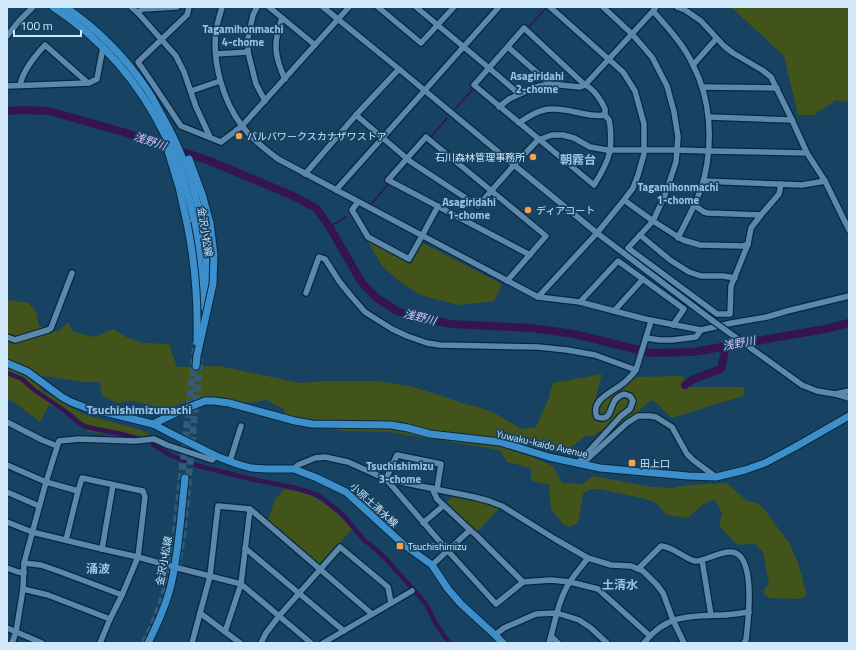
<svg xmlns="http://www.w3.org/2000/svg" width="856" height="650" viewBox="0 0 856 650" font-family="'Titillium Web','Noto Sans JP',sans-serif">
  <rect width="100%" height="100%" fill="#174262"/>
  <g fill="#43541a">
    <path d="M731 7H849V102L836 100 814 115H798L784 56Z"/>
    <path d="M367 240 410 264 423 243 502 284 494 301 458 305 420 295 399 281 382 266Z"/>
    <path d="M7 300 28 303 36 311 39 326 57 332 68 322 72 331 95 337 113 329 126 337 143 343 169 344 177 367 220 366 300 383 325 381H376L410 386 442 396 468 405 479 407 498 415 521 429 536 427 548 400 553 383 602 374 597 393 593 406 617 392 636 377 682 376 691 387H742L745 389 743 396 672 418 663 410 658 404 651 400 639 411 610 434 599 432 592 436H586L564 452 523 443 520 452 553 466 562 483 583 484 593 476 652 487 673 488 687 485 727 483 747 501 757 503 764 509 790 544 798 563 807 595 800 599 770 598 764 594V589L769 584 763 552 754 543 740 545 734 542 719 525 722 513 715 500 705 503 687 518 666 515 657 503 642 498 599 489 588 490 583 494 578 523 570 527 564 525 551 509 549 485 533 481 531 479V468L507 462 500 450 390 432 344 431 285 422 284 409 266 400 250 403 221 397H206L163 409 146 404 131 401 118 403 102 396 100 382H83L45 376 35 381 43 391 83 414 141 430 151 435 143 436 88 432 74 414 49 405 40 422 22 408 7 398Z"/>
    <path d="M285 489C292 491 300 492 307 494 323 500 341 516 352 529L321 564H318L268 521 275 499Z"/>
    <path d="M453 495 489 503 500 508 477 532 445 504Z"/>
  </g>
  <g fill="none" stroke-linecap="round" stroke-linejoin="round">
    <g stroke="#341451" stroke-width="1.5">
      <path d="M528 28 545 9"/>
      <path d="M513 45 524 33"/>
      <path d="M456 108 473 89"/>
      <path d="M430 138 447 118"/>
      <path d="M412 158 426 142"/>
      <path d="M393 179 406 164"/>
      <path d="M372 203 388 184"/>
      <path d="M329 226 338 222 346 217"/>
    </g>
    <g stroke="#341451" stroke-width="4.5">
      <path d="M7 373 22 379 33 389 65 411 79 423 83 425"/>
      <path d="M84 426C102 432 120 431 138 439"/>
      <path d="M153 445 159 448 170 455 195 465 251 479 296 488 312 493 319 496 326 501 343 515 365 541 371 545 386 559 412 588"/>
      <path d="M413 589 426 604 436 624 445 637 450 643"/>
    </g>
    <g stroke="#341451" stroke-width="8">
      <path d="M7 111 22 110 49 111 123 132 210 161 291 195 316 208 329 226 362 283 378 299 397 311 420 318 451 324 531 328 574 334 651 353 693 352 825 329 849 323"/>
      <path d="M685 385 694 379 721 369 726 346"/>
    </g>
    <g stroke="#335b79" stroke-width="7" stroke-dasharray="7 3.5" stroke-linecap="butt">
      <path d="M177 569 183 534 200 359"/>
      <path d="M144 643C159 615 167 586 173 555L196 342"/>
    </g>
    <g stroke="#06283f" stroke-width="8">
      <g id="minor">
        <path d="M131 7 138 13 176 56 184 72 196 107 210 137"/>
        <path d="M189 7 187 15 138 62 151 81 181 126 221 142 242 126 349 7"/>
        <path d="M222 7C220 15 217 23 216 31 212 62 223 101 242 126 252 139 265 149 278 159L538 297 597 233 514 165 399 69 323 7"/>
        <path d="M257 7 253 15 248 38V52L256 84 265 101"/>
        <path d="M269 7 315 45"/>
        <path d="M378 7 421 43 454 7"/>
        <path d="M416 7 489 68 519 94"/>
        <path d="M550 7 623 72 635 91 644 124V154L638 175 633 188 624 200 597 233 713 321"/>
        <path d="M603 7 632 34 652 57 667 86 674 112 678 137 676 162 665 195 653 221 628 248 717 314H730L731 286 748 244 751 228 761 215 779 194 781 184"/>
        <path d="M677 7 685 10 701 21 724 46 733 53 762 70 771 77 792 120 807 153 825 181 849 230"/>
        <path d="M653 11C668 28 684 45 693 65 711 100 713 141 704 179 699 199 687 219 678 238"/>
        <path d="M138 13 142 9 177 7"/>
        <path d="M282 18C273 42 274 56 285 79"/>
        <path d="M524 28 585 85C593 88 602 101 605 109 605 111 605 113 605 115 606 117 608 118 609 120 611 128 611 143 610 151 607 164 601 174 594 185L474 85Z"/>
        <path d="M7 36 19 21 33 7"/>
        <path d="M508 47 550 84"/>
        <path d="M216 54 248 52"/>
        <path d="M693 65 716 39"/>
        <path d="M20 85C23 70 35 56 45 45L88 83"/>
        <path d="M7 86 89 83 97 79 103 47"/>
        <path d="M702 87 777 88"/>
        <path d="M191 91 220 81"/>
        <path d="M499 107 509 99 535 87 550 84 580 87 585 85 653 11 656 7"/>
        <path d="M356 115 411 162 478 206 514 165 538 140 552 135H563L574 138 590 147 607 150H677L709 151 807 153"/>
        <path d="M709 117 792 120"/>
        <path d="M519 123C526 118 535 112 544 110 552 108 566 110 575 112 586 114 593 117 605 115"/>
        <path d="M305 174 356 115 399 69"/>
        <path d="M703 181 802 185 825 181"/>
        <path d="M336 190 499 7"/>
        <path d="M624 200 653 221 683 240 700 245 742 246 748 244"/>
        <path d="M358 202 352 210 368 237 409 259 422 236 438 206"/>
        <path d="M694 205 704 212 708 213 761 215"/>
        <path d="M640 235 670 260 689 272 701 276H723L735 278"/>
        <path d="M507 281 546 236 426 137 388 180 530 255"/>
        <path d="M306 293 319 257 325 259 339 281 351 296 365 312 392 329 407 336 427 343 440 345 538 347 567 350 595 355 636 370"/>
        <path d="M538 297 580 302 645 319 701 330 732 323 767 317 787 311 849 296"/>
        <path d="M580 302 618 261 684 309 673 325"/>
        <path d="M614 311 643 279"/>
        <path d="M7 337 15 340 48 330 51 328 72 273"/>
        <path d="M646 338 660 340H672L696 337 701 330"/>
        <path d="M802 385 817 391 835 394 849 391"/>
        <path d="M836 394 849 398"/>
        <path d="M7 422 42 440 57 446"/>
        <path d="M230 461 241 426"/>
        <path d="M578 463 621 416 630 409 633 401 630 396 624 394C621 395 618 397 616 399 609 407 612 422 597 417 590 401 610 393 621 385 627 381 632 375 636 370L651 321"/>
        <path d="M582 464 627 423 638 416H650L656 417 672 427 687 454 693 460 716 477"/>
        <path d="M7 465 46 482 78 491 82 478 138 490 143 491 145 497 138 557 122 595 110 619 100 643"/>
        <path d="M294 469 298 465 315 458 325 457 348 462 386 479 474 497 489 501 502 506 555 539 588 558 611 565 631 566 643 571 657 585 663 593 673 620 684 643"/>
        <path d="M386 479 448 551 496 604 523 582 551 580 570 582 598 589 650 636"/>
        <path d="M386 479 397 455 441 464 437 489"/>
        <path d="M432 488 437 499 470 530 476 535 523 582"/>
        <path d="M7 492 39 506"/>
        <path d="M7 522 32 532 102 549 138 557 174 567 241 584 311 643"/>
        <path d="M423 523 443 506"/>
        <path d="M66 540 78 491"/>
        <path d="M245 548 344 631"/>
        <path d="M102 549 113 485"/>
        <path d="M702 560 711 615"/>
        <path d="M24 563 41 565 61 572 122 595"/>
        <path d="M432 565 470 530"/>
        <path d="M7 568 18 572 24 573"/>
        <path d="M638 569 661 546C675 547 684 559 695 561 703 562 720 551 731 552 757 553 748 623 746 640L744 643"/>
        <path d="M23 589 48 595 110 619"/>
        <path d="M200 613 240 643"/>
        <path d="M7 628 42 643"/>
        <path d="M225 632 241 584 250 509"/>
        <path d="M495 635 504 628 536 614 557 613 579 620 591 628 607 643"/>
        <path d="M551 636 558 643"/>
        <path d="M12 643 16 632 23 589 24 563 46 482 59 441 79 439 135 441 154 439 167 445 212 460 216 456"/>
        <path d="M192 643 210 576 218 506 250 509 372 614"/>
        <path d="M261 643 266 633 279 616 340 547 388 587 391 603"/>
        <path d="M323 643 412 591"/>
        <path d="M549 643C555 623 558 601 569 583 575 574 582 566 588 558"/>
        <path d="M644 643C666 614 691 616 723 615 732 615 740 613 749 612"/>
      </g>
    </g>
    <g stroke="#06283f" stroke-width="9">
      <g id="major">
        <path d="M53 7C151 71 207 189 199 306"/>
        <path d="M65 7C96 28 125 57 146 88 152 96 156 105 161 114 195 173 212 241 205 309"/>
        <path d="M168 151 179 187 187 223"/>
        <path d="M189 159 202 194 210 223"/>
        <path d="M7 363 28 372 62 397 71 402 84 407 153 424 172 434 216 456 237 464 251 468 266 469H294L317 478 346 492 403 544 432 565 448 589 461 604 495 635 503 643"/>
        <path d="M196 366 197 356"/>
        <path d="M153 424 182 410 205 401H214L229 403 295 421 312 424 391 425 408 428 430 434 500 442 549 457 600 468 688 476 716 477 745 470 765 463 795 447 849 416"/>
        <path d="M148 643C157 625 166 606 171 585 179 551 181 513 185 478"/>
      </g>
    </g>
    <use href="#minor" stroke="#5d88ac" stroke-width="5.5"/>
    <use href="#major" stroke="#3c8fca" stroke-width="7"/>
    <g stroke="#06283f" stroke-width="8" stroke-linecap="butt">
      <path id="minor-bridge" d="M713 321 802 385"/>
    </g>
    <g stroke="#06283f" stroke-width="9" stroke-linecap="butt">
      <g id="major-bridge">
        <path d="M187 223C195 262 198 303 197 342"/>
        <path d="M197 356 213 284 214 255 210 223"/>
      </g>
    </g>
    <use href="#minor-bridge" stroke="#5d88ac" stroke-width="5.5"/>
    <use href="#major-bridge" stroke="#3c8fca" stroke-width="7"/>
  </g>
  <g fill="#f7a248" stroke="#174262" stroke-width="1.5">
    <circle cx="239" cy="136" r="4"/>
    <circle cx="533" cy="157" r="4"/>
    <circle cx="528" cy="210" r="4"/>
    <rect x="628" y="459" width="8" height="8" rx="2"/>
    <rect x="396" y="542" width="8" height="8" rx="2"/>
  </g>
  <g text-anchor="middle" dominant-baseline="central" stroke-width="3.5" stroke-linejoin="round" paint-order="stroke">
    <g font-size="10" fill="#d1e8fb" stroke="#174262" text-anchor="start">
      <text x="247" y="136">バルバワークスカナザワストア</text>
      <text x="525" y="157" text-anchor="end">石川森林管理事務所</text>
      <text x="536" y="210">ディアコート</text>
      <text x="640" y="463">田上口</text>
      <text x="408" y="546">Tsuchishimizu</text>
    </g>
    <g font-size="10" fill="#d1e8fb" stroke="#174262">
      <text transform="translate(205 232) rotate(81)">金沢小松線</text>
      <text transform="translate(542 444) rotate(13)">Yuwaku-kaido Avenue</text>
      <text transform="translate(374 505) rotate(42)">小原土清水線</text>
      <text transform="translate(164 561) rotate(-80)">金沢小松線</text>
    </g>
    <g font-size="11" font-weight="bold" fill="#97c5eb" stroke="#174262">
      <text x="243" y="29">Tagamihonmachi<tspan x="243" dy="13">4-chome</tspan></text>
      <text x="537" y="76">Asagiridahi<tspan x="537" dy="13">2-chome</tspan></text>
      <text x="678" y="187">Tagamihonmachi<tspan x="678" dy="13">1-chome</tspan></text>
      <text x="469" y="202">Asagiridahi<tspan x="469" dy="13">1-chome</tspan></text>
      <text x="400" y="466">Tsuchishimizu<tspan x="400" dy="13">3-chome</tspan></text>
    </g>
    <g font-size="11" font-style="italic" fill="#d9c0fa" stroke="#174262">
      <text transform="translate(150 141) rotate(19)">浅野川</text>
      <text transform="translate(420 317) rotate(14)">浅野川</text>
      <text transform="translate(739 343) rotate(-11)">浅野川</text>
    </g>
    <g font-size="12" font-weight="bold" fill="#97c5eb" stroke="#174262">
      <text x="578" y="159">朝霧台</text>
      <text x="139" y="409">Tsuchishimizumachi</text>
      <text x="98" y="568">涌波</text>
      <text x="620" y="584">土清水</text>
    </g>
  </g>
  <rect width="856" height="650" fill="none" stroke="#d1e8fb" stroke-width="16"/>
  <path d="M14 30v6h67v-6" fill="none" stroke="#d1e8fb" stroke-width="2"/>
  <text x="20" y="30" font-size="12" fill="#d1e8fb" stroke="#174262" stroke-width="3" paint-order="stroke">100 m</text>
</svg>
